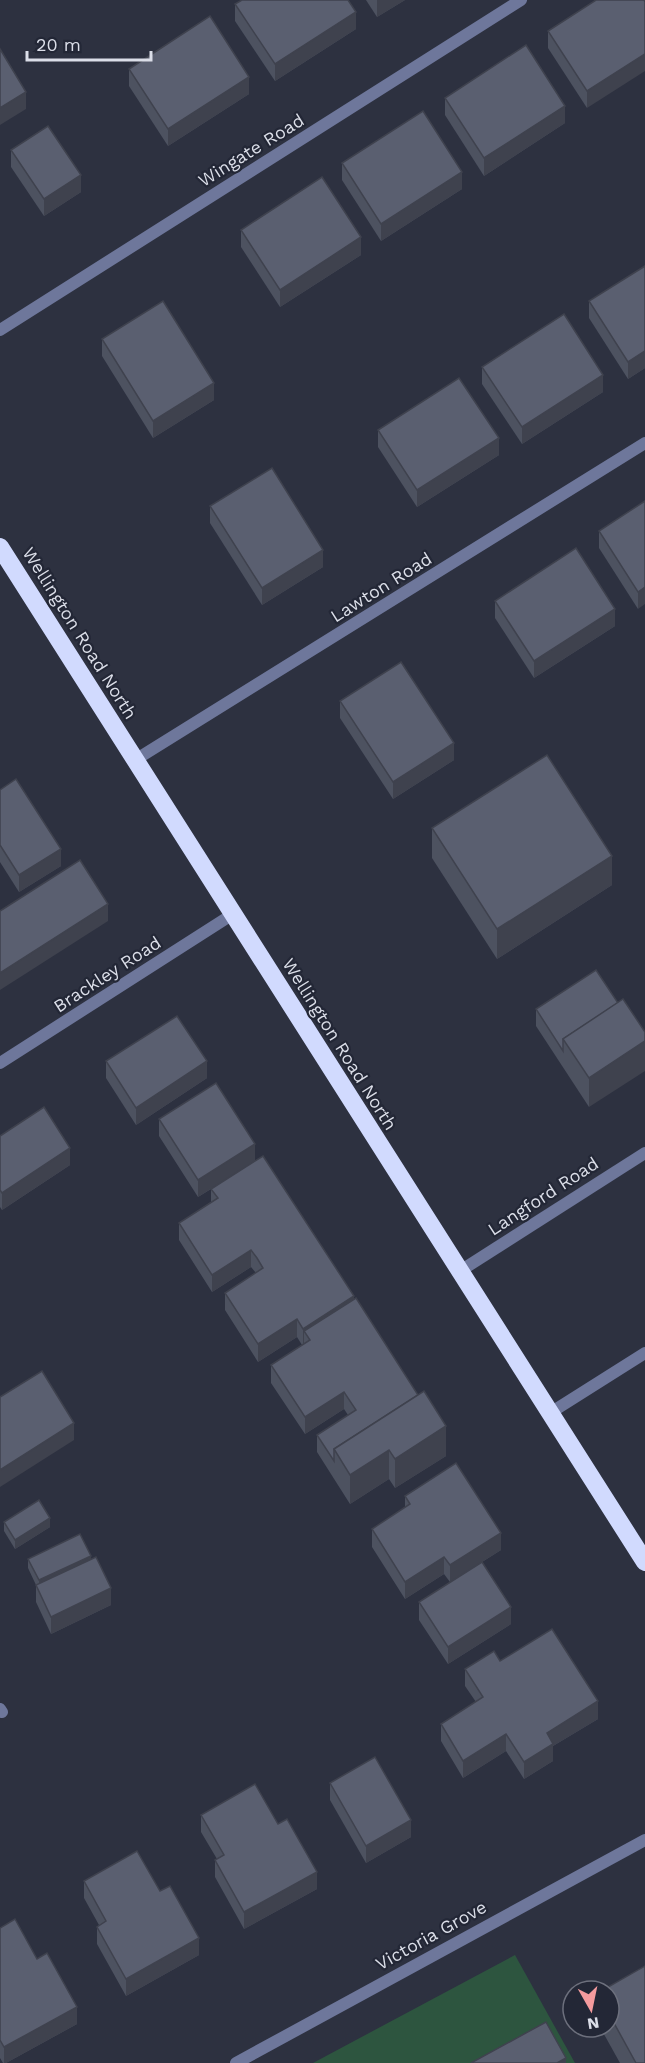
<svg xmlns="http://www.w3.org/2000/svg" width="645" height="2063" viewBox="0 0 645 2063" font-family="'Work Sans',sans-serif">
  <rect width="100%" height="100%" fill="#2d3140"/>
  <path fill="#2d553f" d="M515 1955 575 2063H313Z"/>
  <g fill="none" stroke-linecap="round" stroke-linejoin="round">
    <path stroke="#6e779b" stroke-width="12" d="M550 1413 645 1353"/>
    <g stroke="#6e779b" stroke-width="12">
      <path d="M0 330 521 0"/>
      <path d="M135 760 645 443"/>
      <path d="M0 1063 233 914"/>
      <path d="M460 1271 645 1153"/>
      <path d="M0 1709 2 1712"/>
      <path d="M236 2063 645 1840"/>
    </g>
    <path stroke="#d1dafe" stroke-width="18" d="M0 547 645 1562"/>
  </g>
  <g fill="#4d5260">
    <path d="M366 0H405L377 17Z"/>
    <path d="M596 0 587 108 548 48V31Z"/>
    <path d="M235 4 356 29 275 81 235 21Z"/>
    <path d="M129 69 249 94 168 146 129 86Z"/>
    <path d="M445 98 565 123 484 176 445 115Z"/>
    <path d="M11 150 81 192 44 216 11 167Z"/>
    <path d="M342 163 462 189 381 241 342 180Z"/>
    <path d="M241 230 361 255 280 307 241 247Z"/>
    <path d="M645 266V368L628 379 589 318V301Z"/>
    <path d="M102 339 214 400 153 438 102 356Z"/>
    <path d="M482 367 603 392 522 444 482 384Z"/>
    <path d="M378 430 499 455 417 507 378 447Z"/>
    <path d="M645 501 638 609 599 548V531Z"/>
    <path d="M210 506 323 567 262 605 210 523Z"/>
    <path d="M495 601 615 626 534 678 495 618Z"/>
    <path d="M340 701 454 760 393 799 340 718Z"/>
    <path d="M0 790 61 866 19 892 0 862Z"/>
    <path d="M432 828 612 885 497 959 432 858Z"/>
    <path d="M618 1003 589 1107 536 1026V1009Z"/>
    <path d="M106 1061 207 1078 136 1125 106 1078Z"/>
    <path d="M159 1119 255 1161 354 1299 446 1456 395 1488 389 1479 350 1504 317 1452V1435L348 1415 344 1409 305 1434 271 1383V1365L302 1345 297 1337 258 1362 225 1310V1293L256 1273 251 1267 212 1292 179 1240V1223L211 1202V1189L198 1197 159 1136Z"/>
    <path d="M0 1136 70 1165 2 1210 0 1207Z"/>
    <path d="M405 1496 501 1550 482 1562 511 1624 448 1664 419 1620V1602L450 1582 444 1574 405 1599 372 1547V1529L405 1508Z"/>
    <path d="M4 1522 50 1527 15 1549 4 1531Z"/>
    <path d="M28 1559 91 1560 111 1605 51 1634 36 1602V1585L28 1568Z"/>
    <path d="M500 1661 598 1719 553 1746V1761L524 1779 506 1751 463 1778 441 1741V1724L476 1702 465 1686V1669Z"/>
    <path d="M330 1783 411 1837 366 1863 330 1800Z"/>
    <path d="M201 1815 278 1824 317 1889 244 1929 215 1877V1860L217 1859 201 1832Z"/>
    <path d="M84 1881 160 1891 199 1955 126 1996 97 1944V1927L99 1925 84 1898Z"/>
    <path d="M0 1928 37 1959 77 2024 6 2063H3L0 2058Z"/>
    <path d="M609 1991 645 2063H620L600 2027H609Z"/>
  </g>
  <g fill="#3f424e">
    <path d="M377 0H405L377 17Z"/>
    <path d="M356 12V29L275 81V64Z"/>
    <path d="M645 54V71L587 108V91Z"/>
    <path d="M249 77V94L168 146V129Z"/>
    <path d="M26 92V109L0 125V108Z"/>
    <path d="M565 106V123L484 176V158Z"/>
    <path d="M462 172V189L381 241V224Z"/>
    <path d="M81 175V192L44 216V199Z"/>
    <path d="M361 237V255L280 307V290Z"/>
    <path d="M645 351V368L628 379V362Z"/>
    <path d="M603 375V392L522 444V427Z"/>
    <path d="M214 383V400L153 438V421Z"/>
    <path d="M499 438V455L417 507V490Z"/>
    <path d="M323 550V567L262 605V588Z"/>
    <path d="M645 587V604L638 609V592Z"/>
    <path d="M615 609V626L534 678V661Z"/>
    <path d="M454 743V760L393 799V782Z"/>
    <path d="M61 849V866L19 892V875Z"/>
    <path d="M612 856V885L497 959V929Z"/>
    <path d="M108 904V921L0 990V973Z"/>
    <path d="M645 1041V1071L589 1107V1078Z"/>
    <path d="M207 1061V1078L136 1125V1108Z"/>
    <path d="M255 1144V1161L198 1197V1180Z"/>
    <path d="M70 1148V1165L2 1210V1193Z"/>
    <path d="M251 1250V1267L212 1292V1275Z"/>
    <path d="M354 1296V1313L304 1331V1345L303 1346V1329Z"/>
    <path d="M297 1319V1337L258 1362V1344Z"/>
    <path d="M344 1392V1409L305 1434V1417Z"/>
    <path d="M74 1423V1440L0 1487V1470Z"/>
    <path d="M446 1426V1456L395 1488V1459Z"/>
    <path d="M389 1450V1479L350 1504V1475Z"/>
    <path d="M50 1518V1527L15 1549V1540Z"/>
    <path d="M501 1533V1550L450 1582V1565Z"/>
    <path d="M91 1556V1565L39 1589V1580Z"/>
    <path d="M444 1557V1574L405 1599V1582Z"/>
    <path d="M111 1588V1605L51 1634V1617Z"/>
    <path d="M511 1607V1624L448 1664V1647Z"/>
    <path d="M598 1701V1719L553 1746V1761L524 1779V1762L547 1733Z"/>
    <path d="M506 1734V1751L463 1778V1761Z"/>
    <path d="M411 1820V1837L366 1863V1846Z"/>
    <path d="M317 1872V1889L244 1929V1912Z"/>
    <path d="M199 1938V1955L126 1996V1979Z"/>
    <path d="M77 2007V2024L6 2063H4V2047Z"/>
    <path d="M566 2058V2063H557Z"/>
  </g>
  <g fill="#5a5f70" stroke="#3f424e" stroke-width="1.5">
    <path d="M242 0H348L356 12 275 64 235 4Z"/>
    <path d="M596 0H644L645 2V54L587 91 548 31Z"/>
    <path d="M210 16 249 77 168 129 129 69Z"/>
    <path d="M526 45 565 106 484 158 445 98Z"/>
    <path d="M0 49 26 92 0 108Z"/>
    <path d="M423 111 462 172 381 224 342 163Z"/>
    <path d="M48 126 81 175 44 199 11 150Z"/>
    <path d="M322 177 361 237 280 290 241 230Z"/>
    <path d="M645 266V351L628 362 589 301Z"/>
    <path d="M163 301 214 383 153 421 102 339Z"/>
    <path d="M564 314 603 375 522 427 482 367Z"/>
    <path d="M459 378 499 438 417 490 378 430Z"/>
    <path d="M272 468 323 550 262 588 210 506Z"/>
    <path d="M645 501V587L638 592 599 531Z"/>
    <path d="M576 548 615 609 534 661 495 601Z"/>
    <path d="M401 662 454 743 393 782 340 701Z"/>
    <path d="M547 755 612 856 497 929 432 828Z"/>
    <path d="M16 779 61 849 19 875 0 845V790Z"/>
    <path d="M80 860 108 904 0 973V911Z"/>
    <path d="M596 970 618 1003 563 1039V1051L536 1009Z"/>
    <path d="M623 999 645 1032V1041L589 1078 563 1039Z"/>
    <path d="M177 1016 207 1061 136 1108 106 1061Z"/>
    <path d="M216 1083 255 1144 198 1180 159 1119Z"/>
    <path d="M44 1107 70 1148 2 1193 0 1190V1136Z"/>
    <path d="M263 1156 354 1296 303 1329 297 1319 258 1344 225 1293 263 1268 257 1258 251 1250 212 1275 179 1223 218 1198 211 1189Z"/>
    <path d="M356 1298 418 1395 334 1449V1461L317 1435 356 1410 344 1392 305 1417 271 1365 310 1340 304 1331Z"/>
    <path d="M42 1371 74 1423 0 1470V1397Z"/>
    <path d="M424 1391 446 1426 395 1459 389 1450 350 1475 334 1449Z"/>
    <path d="M456 1463 501 1533 450 1565 444 1557 405 1582 372 1529 410 1504 405 1496Z"/>
    <path d="M39 1500 50 1518 15 1540 4 1522Z"/>
    <path d="M80 1534 91 1556 39 1580 28 1559Z"/>
    <path d="M96 1557 111 1588 51 1617 36 1585Z"/>
    <path d="M482 1562 511 1607 448 1647 419 1602Z"/>
    <path d="M552 1629 598 1701 547 1733 553 1744 524 1762 506 1734 463 1761 441 1724 483 1697 465 1669 494 1651 500 1661Z"/>
    <path d="M375 1757 411 1820 366 1846 330 1783Z"/>
    <path d="M255 1784 278 1824 287 1819 317 1872 244 1912 215 1860 224 1855 201 1815Z"/>
    <path d="M137 1851 160 1891 170 1886 199 1938 126 1979 97 1927 106 1921 84 1881Z"/>
    <path d="M15 1919 37 1959 47 1953 77 2007 4 2047 0 2040V1928Z"/>
    <path d="M645 1966V2063H636L609 2014V1991H601Z"/>
    <path d="M546 2022 566 2058 557 2063H471Z"/>
  </g>
  <g text-anchor="middle" dominant-baseline="central" stroke-width="4.5" stroke-linejoin="round" paint-order="stroke">
    <g font-size="18" fill="#dbdee8" stroke="#232736">
      <text transform="translate(251 150) rotate(-32)">Wingate Road</text>
      <text transform="translate(381 587) rotate(-32)">Lawton Road</text>
      <text transform="translate(80 633) rotate(58)">Wellington Road North</text>
      <text transform="translate(107 974) rotate(-33)">Brackley Road</text>
      <text transform="translate(340 1044) rotate(58)">Wellington Road North</text>
      <text transform="translate(543 1196) rotate(-33)">Langford Road</text>
      <text transform="translate(431 1935) rotate(-29)">Victoria Grove</text>
    </g>
  </g>
  <g transform="translate(591 2009) rotate(171)"><circle r="28" fill="#232736" stroke="#6d707d" stroke-width="1.5"/>
  <path d="M0-4.5L10 22L0 15L-10 22Z" fill="#f59b9e"/>
  <text y="-9" font-size="16" font-weight="bold" text-anchor="middle" fill="#dbdee8">N</text>
  </g>
  <path d="M27 51v9h124v-9" fill="none" stroke="#dbdee8" stroke-width="3"/>
  <text x="36" y="51" font-size="18" fill="#dbdee8" stroke="#232736" stroke-width="4.5" paint-order="stroke">20 m</text>
</svg>
